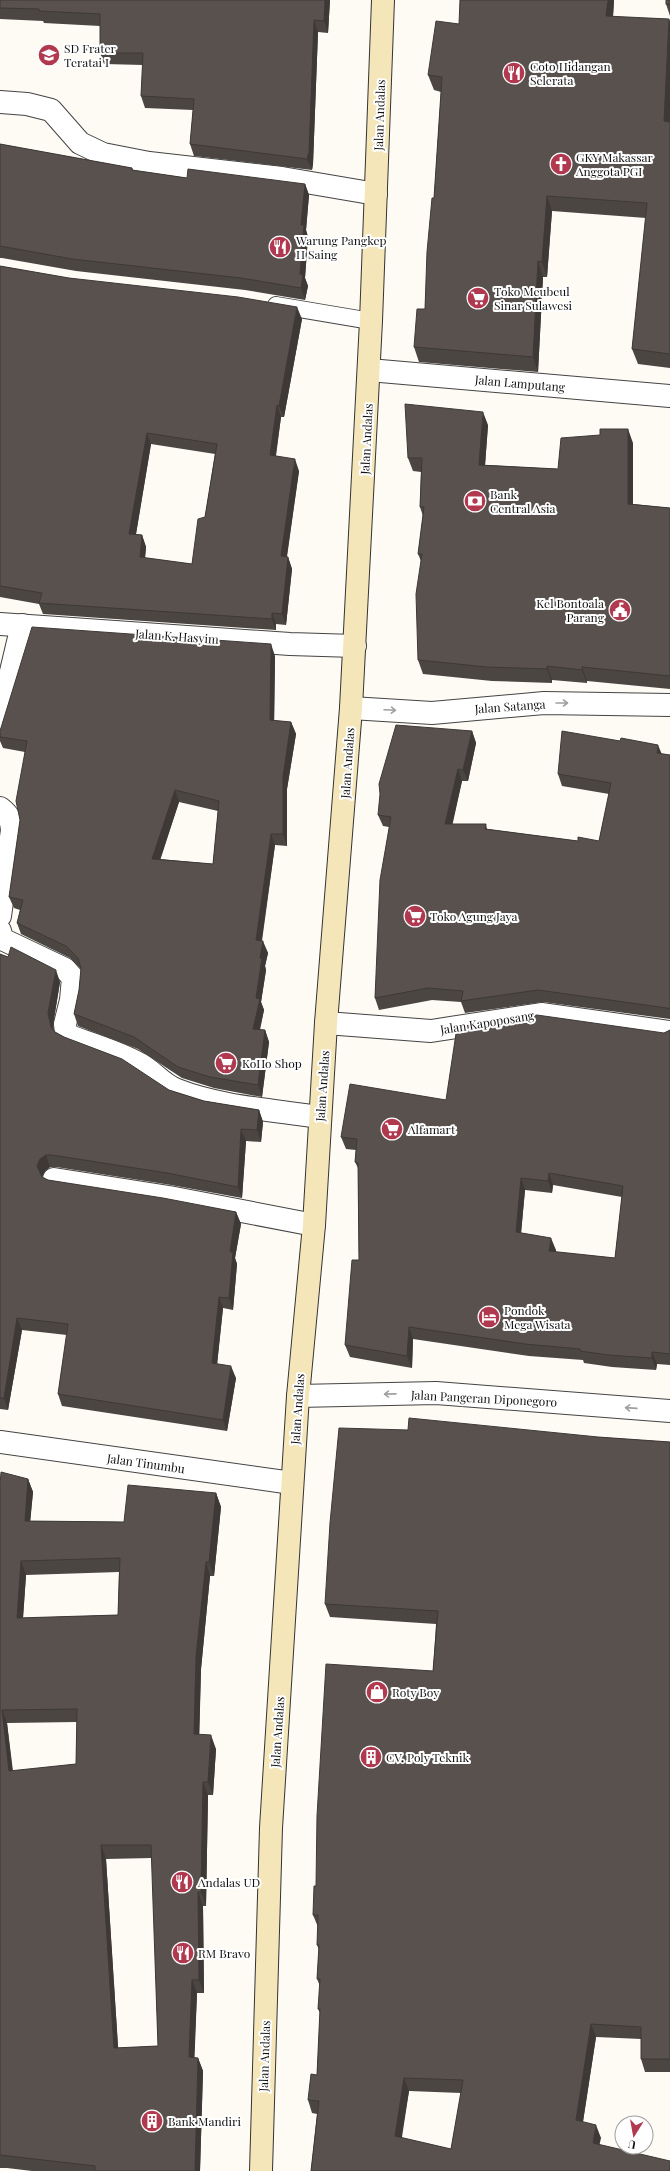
<svg xmlns="http://www.w3.org/2000/svg" width="670" height="2171" viewBox="0 0 670 2171" font-family="'Playfair Display',serif">
  <rect width="100%" height="100%" fill="#fefbf5"/>
  <g fill="none" stroke-linecap="round" stroke-linejoin="round">
    <g stroke="#444" stroke-width="18">
      <path id="service" d="M276 305 371 321"/>
    </g>
    <g stroke="#444" stroke-width="24">
      <g id="minor">
        <path d="M0 102 27 104 51 110 80 143 103 154 149 163 282 178 376 194"/>
        <path d="M369 370 670 396"/>
        <path d="M0 624 290 644 355 646"/>
        <path d="M351 708 432 713 544 703 670 705"/>
        <path d="M0 718 22 625"/>
        <path d="M0 808C9 815 11 819 12 830L0 916"/>
        <path d="M0 931 2 939 65 969 73 978 71 1000 65 1024 66 1033 72 1037C95 1045 119 1052 140 1064 153 1071 162 1084 177 1090 220 1107 274 1110 320 1117"/>
        <path d="M326 1023 431 1031 541 1014 670 1032"/>
        <path d="M54 1179 169 1197 314 1225"/>
      </g>
    </g>
    <g stroke="#444" stroke-width="24">
      <g id="tertiary">
        <path d="M298 1396 436 1393 670 1411"/>
        <path d="M0 1442 292 1483"/>
      </g>
    </g>
    <g stroke="#333" stroke-width="24">
      <path id="secondary" d="M261 2171 271 1828 298 1396 314 1225 326 1023 351 708 371 321 383 0"/>
    </g>
    <use href="#service" stroke="#fff" stroke-width="16"/>
    <use href="#minor" stroke="#fff" stroke-width="22"/>
    <use href="#tertiary" stroke="#fff" stroke-width="22"/>
    <use href="#secondary" stroke="#f5e6b9" stroke-width="22"/>
  </g>
  <g fill="#4c4643" fill-rule="evenodd">
    <path d="M0 0H330L328 33 318 32 313 164 312 170 194 156 190 144 193 110 145 108 141 96 143 65 104 64 100 53V26L44 23 43 21 0 19Z"/>
    <path d="M614 0 613 17 669 19 670 22V368L638 364 632 349 646 218 552 211 547 277H543L538 372 419 362 414 347 425 309 434 198 441 92 434 90 428 75Z"/>
    <path d="M670 0V16L666 4Z"/>
    <path d="M0 144 132 168 133 170 187 178 305 184 309 195 306 230 308 237 305 278 308 286 305 300 245 290 76 271 2 258H0Z"/>
    <path d="M0 266 302 319 284 417H281L276 456 299 471 287 557H288L292 569 286 625 276 624V630L43 614 39 604 0 597ZM151 444 215 454 205 517 192 564 145 558 146 547 142 535 136 534Z"/>
    <path d="M488 425 485 465 558 469 633 443V504L670 508V689L587 681V683L552 680V683L492 681 423 674 418 660 421 561 418 554 423 516 420 507 421 472 413 471 408 458Z"/>
    <path d="M275 656 274 721 291 722 296 734 287 789V846L275 845 262 941 268 953 265 966 266 970 261 1002 264 1010 260 1030H265L269 1042 262 1097 214 1088 182 1078 138 1049 78 1026 74 1014 79 990 81 969 70 958 21 934 17 923 20 910 14 908 9 897 20 820 25 752 3 748 0 741V731ZM179 802 218 811 213 864 160 859Z"/>
    <path d="M472 731 476 743 468 781H462L452 824H486L487 829 578 841H599L609 794 562 786 558 774 662 754 670 755V1019L543 1002 465 1013 461 1002 432 1000 379 1010 375 998 389 827 383 826 378 815Z"/>
    <path d="M0 954 60 982 53 1025 54 1030 55 1032 64 1037 169 1090 204 1101 259 1110 263 1122 261 1142 246 1141 242 1198 171 1185 56 1167H50L45 1171 42 1177 48 1180 236 1212 241 1224 235 1258 237 1264 233 1310 223 1308 217 1364 236 1378 227 1431 62 1406 58 1394 67 1335 22 1330 8 1410 0 1409Z"/>
    <path d="M670 1030V1365L657 1364 656 1370 612 1367 584 1363 583 1360 529 1356 413 1339 412 1368 350 1357 345 1345 359 1260 358 1168 355 1162 356 1150 346 1149 341 1137 446 1100 664 1033ZM553 1185 622 1197 615 1258 556 1252V1250L521 1233 525 1190 552 1193Z"/>
    <path d="M598 1437 670 1442V2072H645L641 2059V2039L596 2037 583 2122 601 2138 311 2171 317 2114 312 2113 308 2100 317 2075 320 2013 318 2009 320 1986 317 1979 319 1950 317 1945 318 1927 313 1915 316 1886 433 1671 436 1624 330 1617 325 1604ZM409 2091 461 2093 451 2149 401 2138Z"/>
    <path d="M28 1479 33 1492 30 1521 124 1522 216 1493 221 1507 214 1576H210L201 1669 199 1735 216 1749 213 1795H208L206 1906H203L204 1993H197L194 2058H198L203 2071 200 2171H32L7 2168H0V1485ZM119 1572 118 1615 23 1618 26 1575ZM77 1722 76 1764 13 1771 7 1723ZM152 1858 158 2046 118 2048 106 1859Z"/>
  </g>
  <g fill="#3e3937">
    <path d="M325 0H330L328 33 324 21Z"/>
    <path d="M608 0H614L612 31 606 16Z"/>
    <path d="M669 19 670 22V136L664 121Z"/>
    <path d="M314 20 318 32 313 164 312 170 307 159Z"/>
    <path d="M305 184 309 195 306 230 308 237 305 278 308 286 305 300 301 288 300 274 301 225Z"/>
    <path d="M547 196 552 211 547 277 542 262Z"/>
    <path d="M538 261 543 277 538 372 533 357Z"/>
    <path d="M297 307 302 319 284 417 279 406Z"/>
    <path d="M277 405 281 417 274 467 270 455Z"/>
    <path d="M483 412 488 425 484 479 479 465Z"/>
    <path d="M628 429 633 443V517L628 504Z"/>
    <path d="M147 433 151 444 134 546 129 534Z"/>
    <path d="M295 459 299 471 285 568 281 556Z"/>
    <path d="M142 535 146 547 144 569 140 557Z"/>
    <path d="M288 557 292 569 286 625 282 614Z"/>
    <path d="M272 613 276 624V630L272 619Z"/>
    <path d="M271 644 275 656 274 732 270 720Z"/>
    <path d="M547 666 552 680V683L547 669Z"/>
    <path d="M582 667 587 681V683L582 670Z"/>
    <path d="M291 722 296 734 287 789V846L283 834V777Z"/>
    <path d="M472 731 476 743 468 781 463 770Z"/>
    <path d="M658 745 663 757 657 753Z"/>
    <path d="M458 769 462 781 450 836 445 824Z"/>
    <path d="M175 790 179 802 157 870 152 859Z"/>
    <path d="M271 834 275 845 260 951 256 940Z"/>
    <path d="M263 941 268 953 265 966 266 970 261 1002 264 1010 257 1041 253 1029 260 958Z"/>
    <path d="M56 970 60 982 53 1025 55 1039 51 1027 48 1013Z"/>
    <path d="M265 1030 269 1042 262 1097 258 1085Z"/>
    <path d="M259 1110 263 1122 261 1142 257 1130Z"/>
    <path d="M241 1129 246 1141 242 1198 238 1187Z"/>
    <path d="M46 1155 50 1167 45 1171 42 1177 37 1166 40 1159Z"/>
    <path d="M549 1173 553 1185 552 1193 548 1181Z"/>
    <path d="M521 1178 525 1190 520 1244 516 1232Z"/>
    <path d="M236 1212 241 1224 235 1258 237 1264 233 1310 229 1298 230 1252Z"/>
    <path d="M551 1238 556 1250 554 1263 549 1251Z"/>
    <path d="M219 1297 223 1308 216 1375 212 1363Z"/>
    <path d="M17 1318 22 1330 8 1410 4 1398Z"/>
    <path d="M409 1327 413 1339 412 1368 407 1356Z"/>
    <path d="M652 1352 657 1364 656 1370 652 1358Z"/>
    <path d="M231 1366 236 1378 227 1431 223 1420Z"/>
    <path d="M28 1479 33 1492 29 1535 25 1521Z"/>
    <path d="M216 1493 221 1507 214 1576 209 1562Z"/>
    <path d="M21 1561 26 1575 22 1632 17 1618Z"/>
    <path d="M206 1562 210 1576 201 1669 199 1748 194 1734 196 1656Z"/>
    <path d="M2 1710 7 1723 14 1785 9 1771Z"/>
    <path d="M211 1735 216 1749 213 1795 208 1782Z"/>
    <path d="M203 1782 208 1795 206 1906 201 1892Z"/>
    <path d="M101 1845 106 1859 119 2061 114 2048Z"/>
    <path d="M198 1892 203 1906 204 1993 199 1980Z"/>
    <path d="M192 1980 197 1993 194 2071 189 2057Z"/>
    <path d="M591 2024 596 2037 581 2134 576 2120Z"/>
    <path d="M198 2058 203 2071 200 2171H195Z"/>
    <path d="M404 2078 409 2091 400 2150 395 2136Z"/>
    <path d="M596 2125 601 2138 597 2156 593 2143Z"/>
  </g>
  <g fill="#58514e" stroke="#3e3937" fill-rule="evenodd">
    <path d="M0 0H325L324 21 314 20 309 152 307 159 190 144 194 99 141 96 143 53H100V14L39 11V9L0 8Z"/>
    <path d="M460 0H608L606 16 669 19 664 121 670 122V354L632 349 647 203 547 196 542 262 538 261 533 357 414 347 417 309H425L427 252 432 198H434L442 77 428 75 436 21 459 24Z"/>
    <rect x="666" y="0" width="4" height="4"/>
    <path d="M0 144 132 168V170L187 178 188 169 305 184 301 225H304L300 274 303 275 301 288 241 278 72 259 0 246Z"/>
    <path d="M0 266 69 278 238 297 297 307 279 406 277 405 270 455 295 459 281 556 288 557 282 614 272 613V619L39 603 42 593 0 586ZM147 433 217 444 205 517 198 519 192 564 140 557 142 535 129 534Z"/>
    <path d="M405 404 483 412 479 465 558 469 561 438 600 435V429H628V504L670 508V676L582 667V670L547 666V669L487 667 418 660 416 594 422 554H418L424 507H420L422 458H408Z"/>
    <path d="M32 627 271 644 270 720 291 722 283 777V834H271L256 940 263 941 260 958H262L256 998 260 999 253 1029 265 1030 258 1085 210 1077 178 1067 134 1037 74 1014 79 990 81 968 78 958 66 946 17 923 23 900 9 897 20 820 16 801 27 741 0 737V731ZM175 790 219 801 213 864 152 859Z"/>
    <path d="M396 725 472 731 463 770 458 769 445 824H486L485 829 578 841V837L599 841 611 783 558 774 562 731 620 741 621 738 658 745 657 753 670 755V1009L667 1008 538 990 461 1001 463 991 428 988 375 998 380 880 391 817 378 815 380 794 379 784Z"/>
    <path d="M11 947 56 970 48 1013 51 1027 55 1032 64 1037 122 1059 169 1090 204 1101 259 1110 257 1130 241 1129 238 1187 167 1173 52 1155H46L40 1159 37 1166 42 1177 48 1180 163 1198 236 1212 230 1252H233L229 1298 219 1297 212 1363 231 1366 223 1420 58 1394 68 1324 17 1318 4 1398H0V954L8 957Z"/>
    <path d="M537 1015 664 1033 670 1030V1354L652 1352V1358L608 1355 580 1351V1349L525 1344 409 1327 407 1356 345 1345 352 1260H359L358 1163 355 1162 357 1139 341 1137 350 1084 446 1100 457 1027ZM549 1173 623 1186 615 1258 549 1251 551 1238 516 1232 521 1178 548 1181Z"/>
    <path d="M409 1418 598 1437 670 1442V2059H641V2027L591 2024 576 2120 596 2125 593 2143 670 2161V2171H311L319 2101 308 2100 311 2074 317 2075 320 2009H318L320 1979H317L319 1945H317L318 1915H313L314 1886H316L317 1816 326 1664 433 1671 438 1611 325 1604 330 1523 339 1428 408 1430ZM404 2078 463 2080 451 2149 395 2136Z"/>
    <path d="M1 1472 28 1479 25 1521 124 1522 128 1485 216 1493 209 1562H206L196 1656 194 1734 211 1735 208 1782H203L201 1892H198L199 1980H192L189 2057 198 2058 195 2171H95V2166L0 2155V1485ZM120 1558 118 1615 17 1618 21 1561ZM77 1709 76 1764 9 1771 2 1710ZM101 1845H151L158 2046 114 2048Z"/>
  </g>
  <defs><path id="oneway-shaft" d="M-6 0H5M1.5-3L5.5 0L1.5 3" fill="none" stroke-width="1.6" stroke-linecap="round" stroke-linejoin="round"/></defs>
  <g stroke="#a0a0a0">
    <use href="#oneway-shaft" transform="translate(562 703)"/>
    <use href="#oneway-shaft" transform="translate(390 710) rotate(3)"/>
    <use href="#oneway-shaft" transform="translate(390 1394) rotate(179)"/>
    <use href="#oneway-shaft" transform="translate(631 1408) rotate(-176)"/>
  </g>
  <defs>
    <g id="school-disc" transform="scale(1.15)"><circle r="9.5" fill="#b03950" stroke="#fff"/><path d="M0-5L7-2L0 1L-7-2ZM-4 1L0 2.5L4 1V4Q0 6-4 4Z" fill="#fff"/></g>
    <g id="restaurant-disc" transform="scale(1.15)"><circle r="9.5" fill="#b03950" stroke="#fff"/><path d="M-5-6h1v4h1v-4h1v4h1v-4h1v5L-1.5 .5V6h-2V.5L-5-1ZM5-6V6H3V1.5H1.5Q1.5-4 5-6Z" fill="#fff"/></g>
    <g id="church-disc" transform="scale(1.15)"><circle r="9.5" fill="#b03950" stroke="#fff"/><path d="M-1.2-6h2.4v3.5h3.3v2.4h-3.3V6h-2.4V-.1h-3.3v-2.4h3.3Z" fill="#fff"/></g>
    <g id="supermarket-disc" transform="scale(1.15)"><circle r="9.5" fill="#b03950" stroke="#fff"/><path d="M-6-5.5h2.5l.6 2H6L4.5 2H-2.5L-4.4-4H-6ZM-1.5 3.2a1.3 1.3 0 1 0 .1 0ZM3 3.2a1.3 1.3 0 1 0 .1 0Z" fill="#fff"/></g>
    <g id="bank-disc" transform="scale(1.15)"><circle r="9.5" fill="#b03950" stroke="#fff"/><path d="M-6-4H6V4H-6ZM0-2.3a2.3 2.3 0 1 0 0 4.6a2.3 2.3 0 1 0 0-4.6Z" fill="#fff"/></g>
    <g id="civic-disc" transform="scale(1.15)"><circle r="9.5" fill="#b03950" stroke="#fff"/><path d="M-.6-6.5H3V-4.5H.6V-3L4-1V1h2V6H-6V1h2V-1L-.6-3ZM-1.2 2.5V6h2.4V2.5Z" fill="#fff"/></g>
    <g id="hotel-disc" transform="scale(1.15)"><circle r="9.5" fill="#b03950" stroke="#fff"/><path d="M-6-4.5h1.5V1H6V5H4.5V3h-9V5H-6ZM-4 0a1.8 1.8 0 1 1 3.6 0ZM.5 0V-2.5h3Q6-2.5 6 0Z" fill="#fff"/></g>
    <g id="shop-disc" transform="scale(1.15)"><circle r="9.5" fill="#b03950" stroke="#fff"/><path d="M-5-2.5h2.3a2.7 3.5 0 0 1 5.4 0H5L5.5 6h-11ZM-1.5-2.5h3a1.5 2.3 0 0 0-3 0Z" fill="#fff"/></g>
    <g id="building-disc" transform="scale(1.15)"><circle r="9.5" fill="#b03950" stroke="#fff"/><path d="M-4-6H4V6H1V3H-1V6H-4ZM-2.5-4.3h1.7v1.8h-1.7ZM.8-4.3h1.7v1.8H.8ZM-2.5-1h1.7V.8h-1.7ZM.8-1h1.7V.8H.8Z" fill="#fff"/></g>
  </defs>
  <g fill-rule="evenodd">
    <use href="#school-disc" x="49" y="55"/>
    <use href="#restaurant-disc" x="514" y="73"/>
    <use href="#church-disc" x="561" y="164"/>
    <use href="#restaurant-disc" x="280" y="247"/>
    <use href="#supermarket-disc" x="478" y="298"/>
    <use href="#bank-disc" x="475" y="501"/>
    <use href="#civic-disc" x="620" y="610"/>
    <use href="#supermarket-disc" x="415" y="916"/>
    <use href="#supermarket-disc" x="226" y="1063"/>
    <use href="#supermarket-disc" x="392" y="1129"/>
    <use href="#hotel-disc" x="489" y="1317"/>
    <use href="#shop-disc" x="377" y="1692"/>
    <use href="#building-disc" x="371" y="1757"/>
    <use href="#restaurant-disc" x="182" y="1882"/>
    <use href="#restaurant-disc" x="183" y="1953"/>
    <use href="#building-disc" x="152" y="2121"/>
  </g>
  <g text-anchor="middle" dominant-baseline="central" stroke-width="4" stroke-linejoin="round" paint-order="stroke">
    <g font-size="12" fill="#111" stroke="#fff" text-anchor="start">
      <text x="64" y="48">SD Frater<tspan x="64" dy="14">Teratai I</tspan></text>
      <text x="530" y="66">Coto Hidangan<tspan x="530" dy="14">Selerata</tspan></text>
      <text x="576" y="157">GKY Makassar<tspan x="576" dy="14">Anggota PGI</tspan></text>
      <text x="296" y="240">Warung Pangkep<tspan x="296" dy="14">H Saing</tspan></text>
      <text x="494" y="291">Toko Meubeul<tspan x="494" dy="14">Sinar Sulawesi</tspan></text>
      <text x="490" y="494">Bank<tspan x="490" dy="14">Central Asia</tspan></text>
      <text x="604" y="603" text-anchor="end">Kel Bontoala<tspan x="604" dy="14">Parang</tspan></text>
      <text x="430" y="916">Toko Agung Jaya</text>
      <text x="242" y="1063">KoHo Shop</text>
      <text x="408" y="1129">Alfamart</text>
      <text x="504" y="1310">Pondok<tspan x="504" dy="14">Mega Wisata</tspan></text>
      <text x="392" y="1692">Roty Boy</text>
      <text x="386" y="1757">CV. Poly Teknik</text>
      <text x="198" y="1882">Andalas UD</text>
      <text x="198" y="1953">RM Bravo</text>
      <text x="168" y="2121">Bank Mandiri</text>
    </g>
    <g font-size="12" fill="#111" stroke="#fff">
      <text transform="translate(379 115) rotate(-88)">Jalan Andalas</text>
      <text transform="translate(520 383) rotate(5)">Jalan Lamputang</text>
      <text transform="translate(366 439) rotate(-87)">Jalan Andalas</text>
      <text transform="translate(177 636) rotate(4)">Jalan K. Hasyim</text>
      <text transform="translate(510 706) rotate(-4)">Jalan Satanga</text>
      <text transform="translate(347 763) rotate(-86)">Jalan Andalas</text>
      <text transform="translate(487 1022) rotate(-9)">Jalan Kapoposang</text>
      <text transform="translate(322 1086) rotate(-86)">Jalan Andalas</text>
      <text transform="translate(484 1398) rotate(3)">Jalan Pangeran Diponegoro</text>
      <text transform="translate(297 1409) rotate(-86)">Jalan Andalas</text>
      <text transform="translate(146 1463) rotate(8)">Jalan Tinumbu</text>
      <text transform="translate(277 1732) rotate(-86)">Jalan Andalas</text>
      <text transform="translate(264 2056) rotate(-88)">Jalan Andalas</text>
    </g>
  </g>
  <g transform="translate(634 2135) rotate(191)"><circle r="19" fill="#ffffff" stroke="#a0a0a0"/>
  <path d="M0-3L7 15L0 10L-7 15Z" fill="#b03950"/>
  <text y="-6" font-size="11" font-weight="bold" text-anchor="middle" fill="#111111">U</text>
  </g>
</svg>
